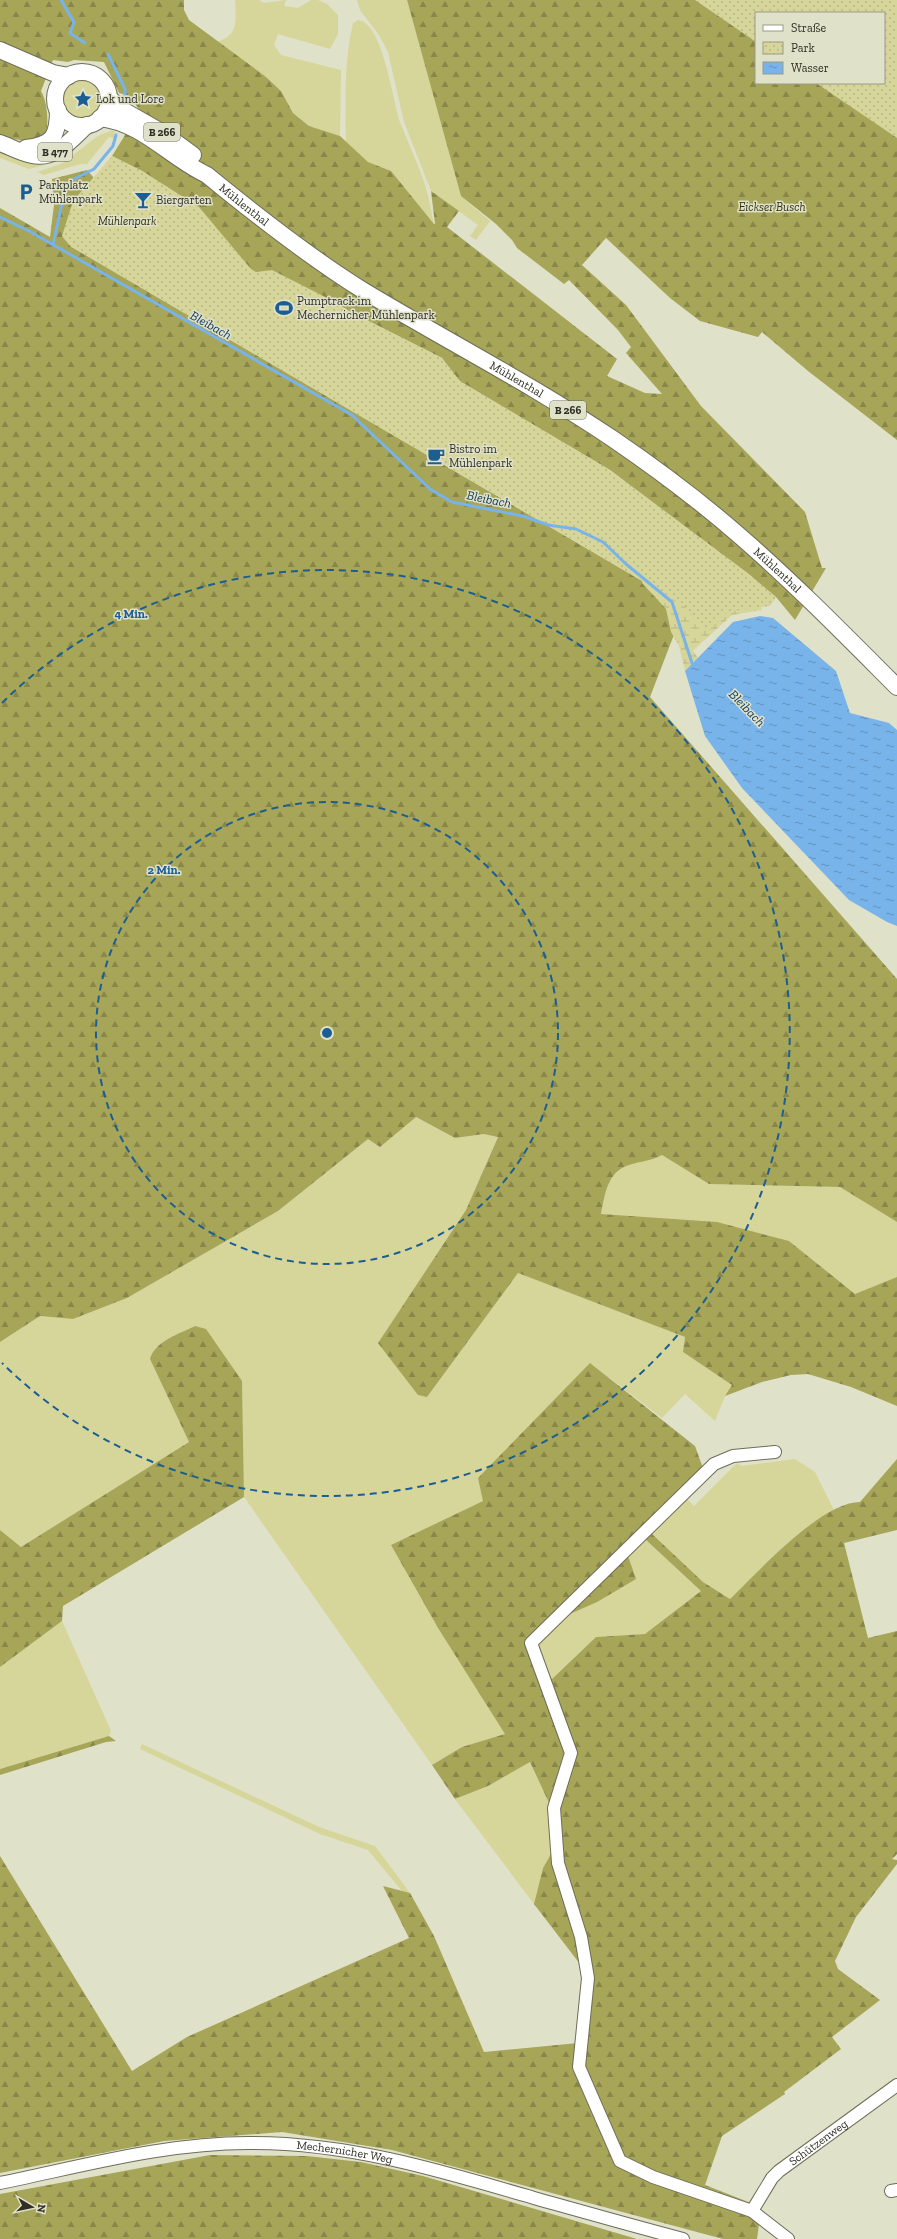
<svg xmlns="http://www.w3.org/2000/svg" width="897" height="2239" viewBox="0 0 897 2239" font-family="'Zilla Slab',serif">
  <defs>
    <pattern id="forest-firs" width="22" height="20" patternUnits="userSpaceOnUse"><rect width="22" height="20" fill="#a6a558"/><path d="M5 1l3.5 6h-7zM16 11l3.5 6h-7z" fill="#888749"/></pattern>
    <pattern id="wetland-marsh" width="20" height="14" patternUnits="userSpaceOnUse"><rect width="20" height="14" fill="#d6d59a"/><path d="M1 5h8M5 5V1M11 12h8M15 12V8" fill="none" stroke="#b8b785"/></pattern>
    <pattern id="park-dots" width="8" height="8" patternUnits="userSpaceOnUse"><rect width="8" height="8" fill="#d6d59a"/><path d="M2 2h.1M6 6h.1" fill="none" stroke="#b8b785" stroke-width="1.8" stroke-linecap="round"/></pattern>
    <pattern id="water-ripples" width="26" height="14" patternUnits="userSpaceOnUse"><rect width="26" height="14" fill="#78b3e9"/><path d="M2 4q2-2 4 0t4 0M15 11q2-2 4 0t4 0" fill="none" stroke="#6392bd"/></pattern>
  </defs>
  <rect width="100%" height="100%" fill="#e0e1c9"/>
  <g fill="#d6d59a">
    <path d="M235 0H259L264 3 286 0 284 6 298 8 311 0H318L327 4 338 15V34L330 49 278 34 274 45 281 55 341 70 340 136 309 126 293 113 281 91 266 77 216 42C239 36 236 20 235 0Z"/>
    <path d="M357 0H407L461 196 490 221 476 240 470 236 478 225 431 191 404 122 388 52 379 35 360 10Z"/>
    <path d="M358 20C383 22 393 103 400 122 408 143 418 163 425 185 429 197 431 211 434 224L391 171 368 162 346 142C345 102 344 63 353 23Z"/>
    <circle cx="83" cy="99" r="20"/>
    <path d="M110 131H115L114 138 109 137 87 164H80L44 175 37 172 61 164 98 136Z"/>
    <path d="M75 146V150L60 161 29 169 0 158V149Z"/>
    <path d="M415 1117 455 1138 485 1134 498 1136 466 1210 378 1343 427 1397 518 1273 685 1337 683 1352 733 1385 725 1396 715 1421 685 1394 662 1418 590 1363 483 1501 391 1545 438 1628 506 1734 462 1747 432 1765 244 1497 242 1381 195 1326C179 1334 155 1341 150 1359L189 1442 21 1547 0 1530V1342L40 1316 73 1319 127 1298 278 1211 368 1139 380 1146Z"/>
    <path d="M662 1155 709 1184 840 1187 897 1222V1277L855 1294 789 1241 601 1214C604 1194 607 1172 629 1165 641 1161 652 1161 662 1155Z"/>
    <path d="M795 1459 815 1472 834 1510C801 1525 757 1573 730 1599L703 1582 651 1533 686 1498 694 1506 737 1463 742 1466Z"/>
    <path d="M645 1539 701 1591 645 1634 596 1637 552 1679 543 1665 535 1645Z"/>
    <path d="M62 1621 111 1731 109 1736 0 1769V1667Z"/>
    <path d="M142 1744 319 1827 375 1846 410 1893 402 1891 368 1850 320 1834 140 1749Z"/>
    <path d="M530 1762 550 1805 554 1850 543 1868 534 1904 455 1799 488 1786Z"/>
  </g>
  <g fill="url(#forest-firs)" fill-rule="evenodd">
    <path d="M0 0H184V10L189 20 266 77 281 91 293 113 309 126 340 136 368 162 391 171 434 224H435L431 191 459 211 447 227 617 359 607 376 645 393 662 394 626 353 631 347 618 330 569 280 564 284 517 248 512 240 496 224 461 196 407 0H897V440L808 371 762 332 758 337 700 321 670 298 606 238 582 265 626 305 701 406 805 512 822 568H826L795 620 776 597 610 470 459 381 442 358 345 309 223 298 198 207 142 171 112 156 140 111 130 96 119 93 104 62 74 60 68 62 53 60 41 91C47 102 48 116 47 129L50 132 29 142 0 136ZM756 13H884V83H756Z"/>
    <path d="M87 170 100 185 70 246 685 606 650 697 897 979V1222L840 1187 709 1184 662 1155C652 1161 641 1161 629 1165 607 1172 605 1194 601 1214L717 1222 789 1241 855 1294 897 1277V1406L851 1387 808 1374 791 1375 762 1382 725 1396 732 1385 683 1352 685 1337 518 1273 427 1397 418 1395 378 1343 466 1210 498 1137 484 1134 455 1138 416 1117 380 1147 368 1139 278 1211 127 1298 73 1319 40 1316 0 1342V208L50 237 54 205 52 179Z"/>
    <path d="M195 1326 206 1329 242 1381 244 1497 63 1606 62 1621 0 1667V1530L21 1547 189 1442 150 1359C155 1341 179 1334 195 1326Z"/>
    <path d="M590 1363 695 1446 704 1471 532 1636 543 1665 552 1679 596 1637 645 1634 701 1591 645 1539 651 1533 703 1582 730 1599C758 1572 821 1502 860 1502L897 1459V1530L844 1543 868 1638 897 1631V1854L892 1859 897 1860V1864L856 1917 835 1961 838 1969 880 2000 832 2037 841 2049 784 2092 785 2094 722 2136 705 2185 751 2203 744 2212 759 2224 757 2239H723L392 2150 282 2132 164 2141 0 2173V1856L132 2071 187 2037 409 1938 383 1886 410 1893 434 1936 484 2052 578 2043 583 1968 534 1904 543 1868 554 1849 550 1805 530 1762 488 1786 455 1799 432 1765 462 1747 505 1734 438 1628 391 1545 483 1501 478 1478Z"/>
    <path d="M628 1556 636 1579 597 1602 563 1617Z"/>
    <path d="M109 1736 116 1741 106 1742 0 1775V1769Z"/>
    <path d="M210 2155 307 2156 361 2162 423 2176 637 2239H0V2194Z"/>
  </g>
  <path fill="url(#wetland-marsh)" d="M643 576 728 609 760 605 762 610 732 615 697 647 693 651 698 658 685 671 679 646 671 632 666 609 642 583Z"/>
  <g fill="url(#park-dots)">
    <path d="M695 0H897V138L816 83H884V13H756V42Z"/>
    <path d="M112 156 142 171 199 207 251 269 256 272 272 270 335 302 354 314 442 358 460 381 610 470 749 574 776 597 770 606 727 612 707 632 685 606 70 246 62 236 73 201Z"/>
  </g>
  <path fill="url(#water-ripples)" d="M760 616 773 618 836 671 850 713 889 723 897 730V926L887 922 849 900 742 788 705 736 685 671 733 622Z"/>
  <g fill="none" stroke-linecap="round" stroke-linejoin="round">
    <g stroke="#78b3e9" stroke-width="3">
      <path d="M61 0 74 22 70 33 85 43"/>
      <path d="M108 54 125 89V97"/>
      <path d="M0 217 29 231 352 415 430 489 452 502 523 516 548 525 576 529 603 542 626 564 672 602 693 666"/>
      <path d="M53 245 65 189 74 179 94 169 113 146 116 135"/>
    </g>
    <g stroke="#6d6d59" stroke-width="14">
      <g id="minor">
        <path d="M775 1452 733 1456 714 1464 531 1643 571 1753 554 1808 558 1863 581 1937 588 1978 579 2067 620 2161 653 2177 752 2211 788 2239"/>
        <path id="s1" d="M0 2183C83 2166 168 2142 253 2143 350 2143 442 2171 534 2198 584 2212 633 2226 683 2239"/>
        <path d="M891 2191 897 2190"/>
        <path id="s2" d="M752 2211 772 2178 779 2171 897 2085"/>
      </g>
    </g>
    <g stroke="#6d6d59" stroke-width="18">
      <g id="major">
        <path d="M0 50 53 73 69 76"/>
        <circle cx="82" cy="99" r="27"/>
        <path d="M109 98 121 109 163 133 193 155"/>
        <path id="s3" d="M100 118C143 123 170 158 207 175 257 216 309 257 364 291 447 341 533 385 613 439 657 469 701 502 741 537 795 584 846 636 897 687"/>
        <path d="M0 143C11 147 21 153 32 155 56 160 72 139 87 125"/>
        <path d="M26 148C53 145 58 136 58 110"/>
      </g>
    </g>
    <use href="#minor" stroke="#fff" stroke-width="12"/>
    <use href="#major" stroke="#fff" stroke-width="16"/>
  </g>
  <g fill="none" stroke="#1b5e93" stroke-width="2" stroke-dasharray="7 5">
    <circle cx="327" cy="1033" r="231"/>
    <path d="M2 703A463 463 0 1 1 2 1363"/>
  </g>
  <defs>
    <g id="sight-bare" transform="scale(1.38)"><path d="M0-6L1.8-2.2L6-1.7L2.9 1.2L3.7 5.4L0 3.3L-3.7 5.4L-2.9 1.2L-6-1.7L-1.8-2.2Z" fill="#1b5e93" stroke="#e0e1c9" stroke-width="2.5" paint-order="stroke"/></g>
    <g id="parking-bare" transform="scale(1.38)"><path d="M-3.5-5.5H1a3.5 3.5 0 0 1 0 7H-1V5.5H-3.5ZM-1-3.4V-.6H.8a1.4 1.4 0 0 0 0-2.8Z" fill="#1b5e93" stroke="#e0e1c9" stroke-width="2.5" paint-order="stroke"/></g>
    <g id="bar-bare" transform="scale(1.38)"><path d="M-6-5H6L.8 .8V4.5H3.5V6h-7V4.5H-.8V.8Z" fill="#1b5e93" stroke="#e0e1c9" stroke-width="2.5" paint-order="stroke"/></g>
    <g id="stadium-bare" transform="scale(1.38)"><path d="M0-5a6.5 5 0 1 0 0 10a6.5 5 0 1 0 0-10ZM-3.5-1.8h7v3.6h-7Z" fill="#1b5e93" stroke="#e0e1c9" stroke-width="2.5" paint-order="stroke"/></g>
    <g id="cafe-bare" transform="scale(1.38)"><path d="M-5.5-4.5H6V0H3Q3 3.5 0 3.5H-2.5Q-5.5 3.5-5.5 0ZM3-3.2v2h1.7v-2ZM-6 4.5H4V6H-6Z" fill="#1b5e93" stroke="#e0e1c9" stroke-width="2.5" paint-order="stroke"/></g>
  </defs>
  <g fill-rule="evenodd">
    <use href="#sight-bare" x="83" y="99"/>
    <use href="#parking-bare" x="26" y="192"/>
    <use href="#bar-bare" x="143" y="200"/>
    <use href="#stadium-bare" x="284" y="308"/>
    <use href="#cafe-bare" x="436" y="456"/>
  </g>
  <g text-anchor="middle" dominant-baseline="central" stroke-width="3" stroke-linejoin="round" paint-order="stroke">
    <g fill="#e0e1c9" stroke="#646457" stroke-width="1">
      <rect x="144" y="123" width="36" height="18" rx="3"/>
      <rect x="38" y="143" width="34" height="18" rx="3"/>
      <rect x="550" y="401" width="36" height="18" rx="3"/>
    </g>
    <g font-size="11" font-weight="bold" fill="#2f2f26">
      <text x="162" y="132">B 266</text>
      <text x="55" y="152">B 477</text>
      <text x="568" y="410">B 266</text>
    </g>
    <g font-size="12" fill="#2f2f26" stroke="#e0e1c9" text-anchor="start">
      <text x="96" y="99">Lok und Lore</text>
      <text x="39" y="185">Parkplatz<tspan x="39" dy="14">Mühlenpark</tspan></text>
      <text x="156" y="200">Biergarten</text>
      <text x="297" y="301">Pumptrack im<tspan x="297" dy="14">Mechernicher Mühlenpark</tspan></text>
      <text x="449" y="449">Bistro im<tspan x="449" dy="14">Mühlenpark</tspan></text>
    </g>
    <g font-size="12" fill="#2f2f26" stroke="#e0e1c9">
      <text stroke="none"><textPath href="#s3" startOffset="170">Mühlenthal</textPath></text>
      <text stroke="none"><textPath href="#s3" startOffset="494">Mühlenthal</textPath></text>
      <text stroke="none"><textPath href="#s3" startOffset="818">Mühlenthal</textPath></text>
      <text stroke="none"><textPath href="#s2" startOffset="97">Schützenweg</textPath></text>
      <text stroke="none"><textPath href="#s1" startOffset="349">Mechernicher Weg</textPath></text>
    </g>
    <g font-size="12" font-style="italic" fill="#2f2e0c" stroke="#e0e1c9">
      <text x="772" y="207">Eickser Busch</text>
      <text x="127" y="221">Mühlenpark</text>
    </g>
    <g font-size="13" font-style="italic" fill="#113d60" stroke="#e0e1c9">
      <text transform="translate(211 325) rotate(29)">Bleibach</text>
      <text transform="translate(489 499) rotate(11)">Bleibach</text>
      <text transform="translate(747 708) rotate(46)">Bleibach</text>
    </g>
  </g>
  <circle cx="327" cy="1033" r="6" fill="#1b5e93" stroke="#e0e1c9" stroke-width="2"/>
  <g font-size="12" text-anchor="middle" font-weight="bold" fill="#1b5e93" stroke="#e0e1c9" stroke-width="3" stroke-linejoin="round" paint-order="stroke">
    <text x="131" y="618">4 Min.</text>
    <text x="164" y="874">2 Min.</text>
  </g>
  <rect x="755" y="12" width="130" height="72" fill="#e0e1c9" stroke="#999a88"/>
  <rect x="763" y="25" width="20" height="6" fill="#ffffff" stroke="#999a88"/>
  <text x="791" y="32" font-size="12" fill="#2f2f26">Straße</text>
  <rect x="763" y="42" width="20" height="12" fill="url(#park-dots)" stroke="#999a88"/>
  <text x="791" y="52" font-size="12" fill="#2f2f26">Park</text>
  <rect x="763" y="62" width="20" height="12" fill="url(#water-ripples)" stroke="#999a88"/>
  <text x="791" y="72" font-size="12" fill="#2f2f26">Wasser</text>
  <g transform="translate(32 2207) rotate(99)" stroke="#e0e1c9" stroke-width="3" paint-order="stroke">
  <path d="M0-3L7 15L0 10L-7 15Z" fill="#2f2f26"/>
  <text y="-6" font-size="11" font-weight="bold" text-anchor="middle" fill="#2f2f26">N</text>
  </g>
</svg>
